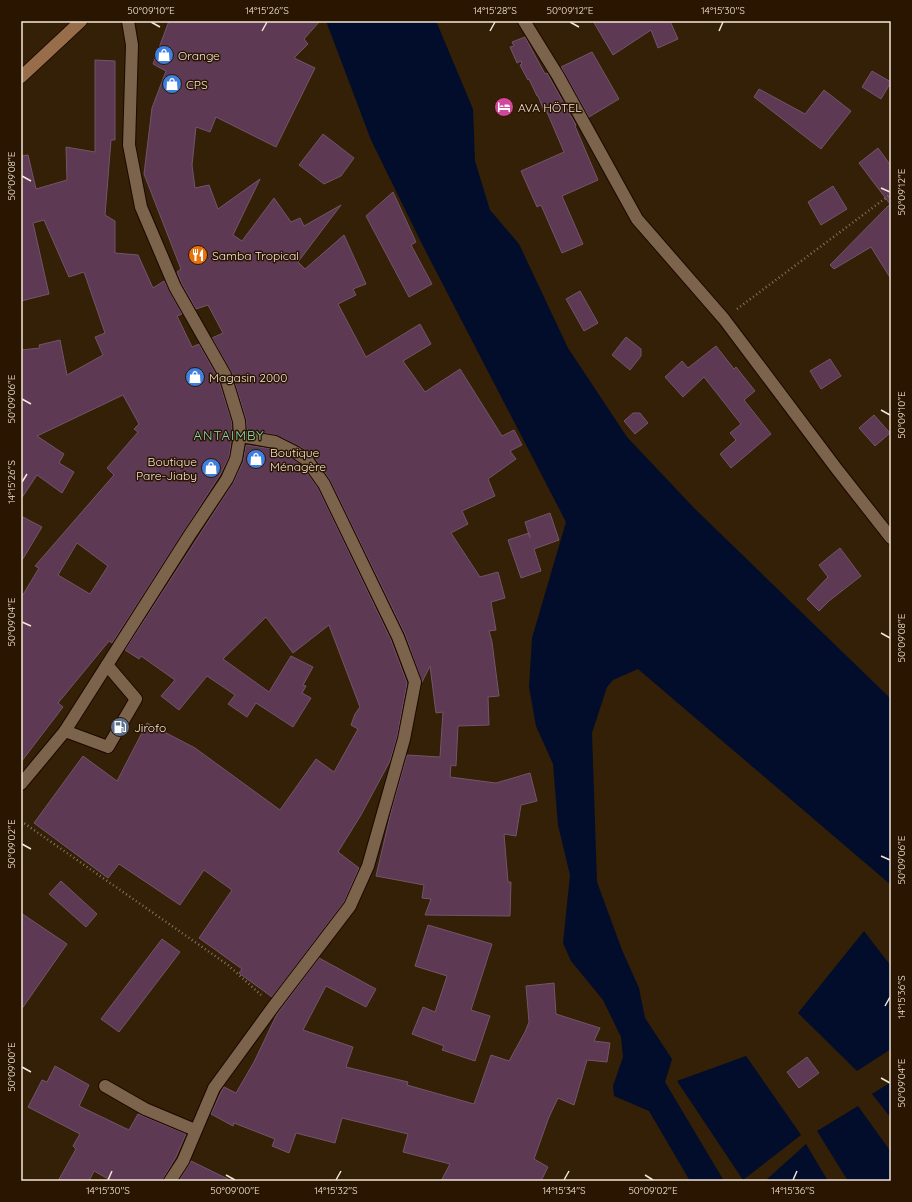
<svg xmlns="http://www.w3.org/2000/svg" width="912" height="1202" viewBox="0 0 912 1202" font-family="Quicksand,sans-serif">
  <rect width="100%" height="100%" fill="#341f07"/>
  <g fill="#010d2b">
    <path d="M326 21H436L473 109 475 161 490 210 519 244 568 348 627 437 694 508 891 699V885L638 669 613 680 607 687 592 733 597 882 622 950 639 988 645 1018 672 1059 665 1082 724 1181H690L649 1111 614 1096 613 1086 623 1057 621 1037 603 1000 571 961 563 943 570 875 558 825 553 764 536 726 529 687 532 638 566 522 423 246 371 140Z"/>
    <path d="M864 931 891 966V1049L857 1071 798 1013Z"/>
    <path d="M746 1056 801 1135 743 1180 677 1081Z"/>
    <path d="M891 1082V1118L872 1094Z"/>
    <path d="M858 1106 891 1152V1181H848L817 1131Z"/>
    <path d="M806 1144 828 1181H765Z"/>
  </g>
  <g fill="#5d3953" stroke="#725569" fill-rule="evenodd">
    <path d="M169 21H320L304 39 308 44 294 58 315 68 276 147 216 117 210 132 196 127 192 165 195 188 209 185 218 209 260 179 233 235 242 241 274 198 291 222 300 218 304 226 341 205 298 262 305 269 344 235 366 284 353 289 356 295 338 304 366 357 420 324 431 344 403 361 425 392 460 369 502 436 514 430 522 445 510 451 516 459 488 479 495 496 462 511 468 524 451 533 480 577 498 572 505 598 491 602 496 630 489 631 492 642 499 696 488 697 489 725 458 726 456 766 451 765 450 777 496 783 530 773 537 801 521 805 516 836 504 834 508 882H511L510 916 425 915 431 899 422 898 424 885 376 876 392 808 407 755 440 757 443 712 436 713 430 666 422 682 405 634 330 480 313 455 299 446 276 435 247 430 246 419 232 373 212 338 223 333 208 305 196 309 182 284 177 272 181 269 144 174 152 108 166 71 153 64Z"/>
    <path d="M593 21H670L678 39 658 48 651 30 613 55Z"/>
    <path d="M525 37 545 74 547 73 576 125 575 126 598 180 562 196 583 244 562 253 541 205 537 207 521 171 564 152 547 112 545 113 538 96H537L529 79 528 80 520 65 522 64 521 61 517 63 510 47 514 46 512 42Z"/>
    <path d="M592 52 619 99 589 117 561 67Z"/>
    <path d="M95 60 115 61V140H111L105 215 115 221V253L138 255 153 288 164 281 182 314 177 316 192 347 199 344 218 378 232 422V436L229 457 220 475 112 643 109 641 58 703 63 707 21 762V598L39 568 35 566 114 475 107 468 138 432 134 429 139 424 123 395 37 436 64 454 59 463 74 472 62 493 37 475 21 499V350L40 348 39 345 60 340 67 375 103 355 95 337 105 333 84 272 69 277 44 220 33 223 49 294 21 301V156L28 155 36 189 67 180 66 147 95 152ZM77 543 108 566 90 594 58 575Z"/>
    <path d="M872 71 891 82 881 99 862 87Z"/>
    <path d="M759 89 805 114 824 90 851 111 821 149 754 97Z"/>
    <path d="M323 134 354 158 341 176 324 184 299 165Z"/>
    <path d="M878 148 891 166V279L871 247 834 269 830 265 890 204 859 163Z"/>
    <path d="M833 186 847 209 821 225 808 202Z"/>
    <path d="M393 192 416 242 411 245 432 284 409 297 366 216Z"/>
    <path d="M580 291 598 323 584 331 566 299Z"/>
    <path d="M626 337 641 349V356L630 370 612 355Z"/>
    <path d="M716 346 734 369 736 367 755 391 744 400 771 434 731 468 720 454 736 440 730 433 741 424 704 377 683 397 665 377 682 361 688 368Z"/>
    <path d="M830 359 841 376 821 389 810 371Z"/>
    <path d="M633 413H640L648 423 635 434 624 421Z"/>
    <path d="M874 415 890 433 875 446 859 428Z"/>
    <path d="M246 445 273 449 291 458 302 465 318 488 391 640 407 683 397 737 390 761 361 815 338 852 359 868 344 902 272 997 239 973 242 969 199 938 232 890 204 870 180 905 119 864 108 878 34 823 83 756 117 781 147 723 195 748 280 810 316 759 334 772 358 729 351 725 355 714 360 707 329 625 293 653 266 617 223 659 269 692 291 656 313 667 303 685 306 686 302 693 311 698 293 727 256 703 247 717 228 704 235 695 207 676 179 710 161 696 175 680 141 656 139 659 125 650 233 483 243 462Z"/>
    <path d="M550 513 559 540 534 549 541 571 521 578 508 540 529 533 530 538 525 522Z"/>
    <path d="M21 516 42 527 21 562Z"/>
    <path d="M840 548 861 576 829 601 819 611 807 599 828 577 819 565Z"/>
    <path d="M61 881 97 914 86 927 49 894Z"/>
    <path d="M21 913 67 944 21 1010Z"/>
    <path d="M428 925 492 944 471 1010 490 1016 475 1061 442 1050 444 1046 412 1034 423 1007 435 1012 447 976 415 966Z"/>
    <path d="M162 939 180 952 119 1032 101 1019Z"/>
    <path d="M319 958 376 989 366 1007 326 986 303 1030 353 1047 346 1067 408 1082 407 1085 474 1104 491 1055 509 1061 525 1032 529 1022 526 986 554 983 556 1014 600 1028 594 1041 610 1043 607 1062 587 1060 574 1105 558 1098 549 1117 534 1159 548 1167 541 1181H441L450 1164 403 1152 408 1134 342 1118 335 1143 296 1133 289 1153 272 1146 275 1139 234 1123 233 1126 211 1114 221 1092 224 1087 236 1093 254 1062 277 1014Z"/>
    <path d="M807 1057 819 1073 799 1088 787 1072Z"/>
    <path d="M55 1066 89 1085 79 1106 129 1130 138 1114 186 1134 176 1157 164 1177 163 1181H112L94 1171 89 1181H58L76 1149 73 1146 80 1134 28 1107 42 1080 47 1082Z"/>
    <path d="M191 1161 232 1181H179Z"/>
  </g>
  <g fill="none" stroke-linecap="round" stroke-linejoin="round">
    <g stroke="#1b0800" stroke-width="14">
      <g id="service">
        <path d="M65 731 108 747 136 699 107 665"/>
        <path d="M105 1086 145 1109 195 1130"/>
      </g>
    </g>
    <g stroke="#1b0800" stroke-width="14">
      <g id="minor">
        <path d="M524 21 558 76 637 219 724 319 836 468 891 538"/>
        <path d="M170 1181 183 1161 214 1088 273 1007 350 906 368 866 404 739 415 682 398 637 324 484 307 460 295 452 275 442 240 436"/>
      </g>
    </g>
    <g stroke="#1b0800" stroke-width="14">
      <path id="tertiary" d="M21 784 65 731 189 536 227 479 236 459 240 436 239 421 225 375 175 287 141 207 129 145 132 45 128 21"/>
    </g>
    <g stroke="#1b0800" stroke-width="14">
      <path id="secondary" d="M21 77 81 21"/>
    </g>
    <g stroke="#867461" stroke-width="2.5" stroke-dasharray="1 3" stroke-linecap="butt">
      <path d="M737 309 891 194"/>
      <path d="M21 821 228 965 261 995"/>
    </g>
    <use href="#service" stroke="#7c634b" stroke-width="12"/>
    <use href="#minor" stroke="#7c634b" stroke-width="12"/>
    <use href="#tertiary" stroke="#7c634b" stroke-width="12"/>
    <use href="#secondary" stroke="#986e4a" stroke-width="12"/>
  </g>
  <path fill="none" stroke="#f4e6d8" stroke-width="1.5" d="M151 22 160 27M570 22 579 27M262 31 267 22M490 31 495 22M719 31 723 22M22 176 31 181M881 188 890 192M22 399 31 404M881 410 890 415M22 482 27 474M22 622 31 626M881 633 890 638M22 844 31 849M881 856 890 860M885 1006 890 997M22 1067 31 1072M881 1078 890 1083M226 1175 235 1180M645 1175 653 1180M108 1180 112 1171M336 1180 341 1171M564 1180 569 1171M793 1180 797 1171"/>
  <defs>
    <g id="shop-disc" transform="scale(1)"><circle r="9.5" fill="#3f7fe0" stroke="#2a1600"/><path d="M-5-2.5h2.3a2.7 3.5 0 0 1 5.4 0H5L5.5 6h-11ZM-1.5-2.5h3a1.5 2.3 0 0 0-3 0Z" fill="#fff"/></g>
    <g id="hotel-disc" transform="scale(1)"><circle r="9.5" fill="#d1479c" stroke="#2a1600"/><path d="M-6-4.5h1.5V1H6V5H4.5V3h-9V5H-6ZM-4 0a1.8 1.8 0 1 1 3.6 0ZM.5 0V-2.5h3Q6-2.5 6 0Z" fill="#fff"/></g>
    <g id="restaurant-disc" transform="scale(1)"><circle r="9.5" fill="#e8710a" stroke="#2a1600"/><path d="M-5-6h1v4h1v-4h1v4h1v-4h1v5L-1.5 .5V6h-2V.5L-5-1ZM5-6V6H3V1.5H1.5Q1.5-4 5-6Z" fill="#fff"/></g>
    <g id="fuel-disc" transform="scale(1)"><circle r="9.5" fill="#5c6f8a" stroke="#2a1600"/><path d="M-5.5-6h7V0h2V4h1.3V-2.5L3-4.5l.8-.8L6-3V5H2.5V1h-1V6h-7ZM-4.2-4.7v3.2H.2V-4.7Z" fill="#fff"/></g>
  </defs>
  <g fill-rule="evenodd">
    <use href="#shop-disc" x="164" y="55"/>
    <use href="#shop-disc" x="172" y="84"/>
    <use href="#hotel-disc" x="504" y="107"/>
    <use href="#restaurant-disc" x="198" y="255"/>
    <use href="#shop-disc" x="195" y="377"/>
    <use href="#shop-disc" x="256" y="459"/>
    <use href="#shop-disc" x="211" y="468"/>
    <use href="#fuel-disc" x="120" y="727"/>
  </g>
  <g text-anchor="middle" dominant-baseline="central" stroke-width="3" stroke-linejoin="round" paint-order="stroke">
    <g font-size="12" fill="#f4e6d8" stroke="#2a1600" text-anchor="start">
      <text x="178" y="55">Orange</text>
      <text x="186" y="84">CPS</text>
      <text x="518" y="107">AVA HÖTEL</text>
      <text x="212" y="255">Samba Tropical</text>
      <text x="209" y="377">Magasin 2000</text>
      <text x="270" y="452">Boutique<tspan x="270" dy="14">Ménagère</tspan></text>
      <text x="197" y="461" text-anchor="end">Boutique<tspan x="197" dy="14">Pare-Jiaby</tspan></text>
      <text x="134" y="727">Jirofo</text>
    </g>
    <g font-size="13" letter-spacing="1" fill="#83dbb7" stroke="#2a1600">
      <text x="229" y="435">ANTAIMBY</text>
    </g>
  </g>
  <rect width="912" height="1202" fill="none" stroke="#2a1600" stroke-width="44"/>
  <rect x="22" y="22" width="868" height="1158" fill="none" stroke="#f4e6d8" stroke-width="1.5"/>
  <g font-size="10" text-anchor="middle" fill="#f4e6d8">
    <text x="151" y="14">50°09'10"E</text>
    <text x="267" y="14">14°15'26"S</text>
    <text x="495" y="14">14°15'28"S</text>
    <text x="570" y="14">50°09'12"E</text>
    <text x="723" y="14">14°15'30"S</text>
    <text transform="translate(11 176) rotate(-90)" y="4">50°09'08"E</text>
    <text transform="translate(901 192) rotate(-90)" y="4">50°09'12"E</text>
    <text transform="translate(11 399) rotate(-90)" y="4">50°09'06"E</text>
    <text transform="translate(901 415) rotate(-90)" y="4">50°09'10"E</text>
    <text transform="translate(11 482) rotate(-90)" y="4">14°15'26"S</text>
    <text transform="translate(11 622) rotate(-90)" y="4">50°09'04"E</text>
    <text transform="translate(901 638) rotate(-90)" y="4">50°09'08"E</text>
    <text transform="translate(11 844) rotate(-90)" y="4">50°09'02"E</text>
    <text transform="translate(901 860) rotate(-90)" y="4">50°09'06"E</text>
    <text transform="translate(901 997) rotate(-90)" y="4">14°15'36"S</text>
    <text transform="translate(11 1067) rotate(-90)" y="4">50°09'00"E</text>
    <text transform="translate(901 1083) rotate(-90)" y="4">50°09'04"E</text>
    <text x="108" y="1194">14°15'30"S</text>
    <text x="235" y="1194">50°09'00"E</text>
    <text x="336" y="1194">14°15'32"S</text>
    <text x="564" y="1194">14°15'34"S</text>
    <text x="653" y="1194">50°09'02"E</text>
    <text x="793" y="1194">14°15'36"S</text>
  </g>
</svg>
